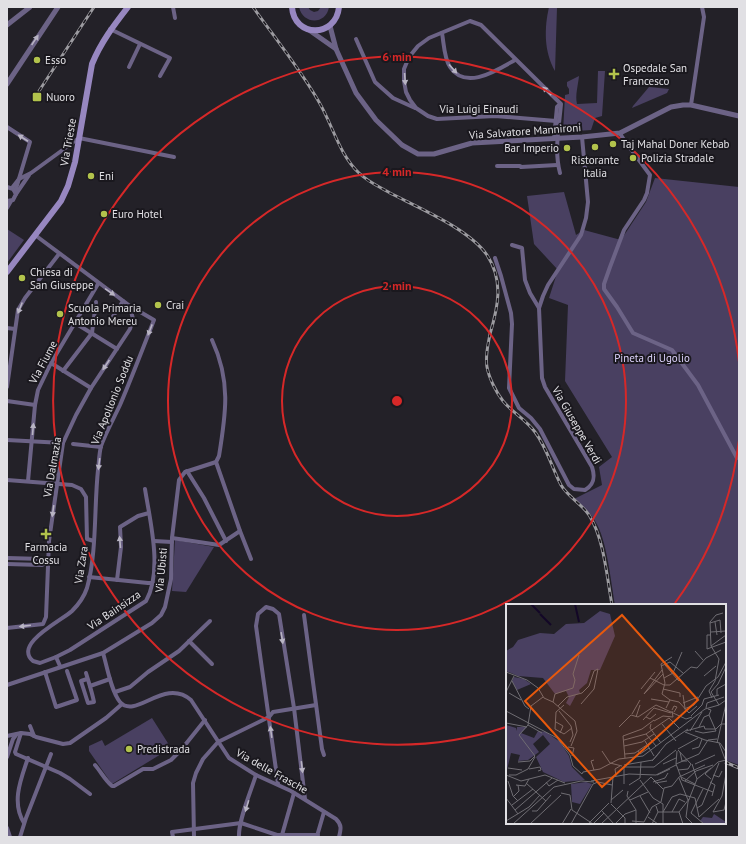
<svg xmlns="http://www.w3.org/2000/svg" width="746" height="844" viewBox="0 0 746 844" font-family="'PT Sans',sans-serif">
  <rect width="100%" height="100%" fill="#232128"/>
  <g fill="#494061">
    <path d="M299 7H308L310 10 314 12 318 11 321 7H329C326 25 303 25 299 7Z"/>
    <path d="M549 7H557L555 71C544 52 544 29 549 7Z"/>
    <path d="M598 71H605L602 116 595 118 591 130 563 132 565 95 569 94V89L567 86V82L579 76C578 86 575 95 577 104L597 103Z"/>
    <path d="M649 87 669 89 667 93 632 108 633 106Z"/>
    <path d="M655 178 739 187V765L725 760V605H615C611 583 607 539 595 521 590 512 581 505 574 499L602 485 599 467 612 457 565 381 568 305 549 298 558 270 534 244 527 196 564 192 576 235 584 230 621 240 646 202Z"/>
    <path d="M7 229 24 240 7 263Z"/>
    <path d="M175 540 214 547 186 592 172 591Z"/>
    <path d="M152 718 171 748 112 784 89 751V746L102 740 105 746Z"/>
  </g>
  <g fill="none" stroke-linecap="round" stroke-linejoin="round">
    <g stroke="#6c6386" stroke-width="4">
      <path d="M173 7 175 18"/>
      <path d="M110 29 170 58 160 76"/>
      <path d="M442 33C444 44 444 58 450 67 466 91 497 70 515 60"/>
      <path d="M356 39 375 82 393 98 415 108"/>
      <path d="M129 67 140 44"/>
      <path d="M691 105 704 17 702 7"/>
      <path d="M556 121 495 116 437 119 428 116 416 108 410 100 406 92 404 81V69L409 57 418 46 429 38 470 21 481 25 561 104C559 127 554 151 560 173"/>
      <path d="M7 127 30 142 15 192"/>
      <path d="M620 133 622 137 650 175 647 193 644 200 624 230 610 267 604 284V289L617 307 633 333 672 350 698 385 737 458"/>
      <path d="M554 138 557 107 560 104"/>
      <path d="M497 166H520L521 167 557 165"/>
      <path d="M7 187 13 189 16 194 13 200 7 201"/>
      <path d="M12 188 19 179 31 173 79 138 174 157"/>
      <path d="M16 194 29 175"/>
      <path d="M7 208 11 201"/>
      <path d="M35 235 130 306 154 320C143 348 132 377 120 405 114 418 106 432 101 446 99 454 99 463 98 470 94 507 97 553 87 588 84 597 78 605 72 611 61 621 13 644 33 661L40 663 56 657 60 666"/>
      <path d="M512 245 522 248 525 280 530 293 539 308"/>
      <path d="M495 258 501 276 511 313 512 324 509 388 519 408 531 418 540 429 569 485 574 489 585 490C595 484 595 476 592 467L545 387 542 378 539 308 543 296 548 285 581 235 586 218 588 202 582 137"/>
      <path d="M112 318 123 301"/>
      <path d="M75 323 117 349"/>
      <path d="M7 328 15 329"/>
      <path d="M51 363 91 388"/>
      <path d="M63 371 92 333 96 302"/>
      <path d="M7 387 18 310 25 298 59 254"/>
      <path d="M7 401 35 405"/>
      <path d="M7 440 63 443"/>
      <path d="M73 444 101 447"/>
      <path d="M216 462 240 531 251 559"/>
      <path d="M187 471 204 498 226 541"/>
      <path d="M7 480 72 485 81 489 86 497 87 539 94 541"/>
      <path d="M28 481 35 405 38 390 51 363 98 284"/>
      <path d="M172 538 219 545 240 531"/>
      <path d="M154 541 172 542"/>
      <path d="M7 558 43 559 48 562"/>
      <path d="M7 564 42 565 48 562"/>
      <path d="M89 577 148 583H153"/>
      <path d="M117 580 121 547 120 527 138 516 149 513"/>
      <path d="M304 615 322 749 324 755"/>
      <path d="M7 628 43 624 46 617 49 541 63 443 76 415 91 388 130 329 133 319 130 307"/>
      <path d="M189 641 212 664"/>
      <path d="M103 653C107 666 111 691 120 702 136 720 164 677 191 700L229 758 256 775 291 791 336 819C342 825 341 829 339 837"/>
      <path d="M56 657 70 650 146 601C163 571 150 521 145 489"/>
      <path d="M45 672 56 707 77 700 67 671"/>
      <path d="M86 673C89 683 92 692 94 702L88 703 81 681 87 679"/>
      <path d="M7 685 103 653 152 623 161 615 165 607 171 579 172 538 179 480 185 472 216 462 219 456C226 413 231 381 212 340"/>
      <path d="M90 686 110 679"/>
      <path d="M115 692 130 687 148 672 179 651 210 621"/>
      <path d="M30 726 34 736"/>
      <path d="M21 733 15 752 16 754 60 773 70 779 90 794"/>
      <path d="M7 736 21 733 30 734 36 737 63 744 70 743 106 718 122 704"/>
      <path d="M7 757 13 739 16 735"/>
      <path d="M95 765C101 772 105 780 112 786H114L143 769H153L171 760 181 750 205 720"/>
      <path d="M278 784 256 626 258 614 266 607 273 609 279 614 294 708 305 799"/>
      <path d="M24 823C11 802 21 779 28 758"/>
      <path d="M7 828 10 837"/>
      <path d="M282 835 294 793"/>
      <path d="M317 836 324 812"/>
      <path d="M20 837 26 818 51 754"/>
      <path d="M173 837 172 832 241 823 277 835H318"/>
      <path d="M194 837 193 783 196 773 203 759 218 742 269 717 273 712 316 705"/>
      <path d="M239 837C238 821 251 791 256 775"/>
    </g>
    <g stroke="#6c6386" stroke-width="5">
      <path d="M7 25 30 7"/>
      <path d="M330 26 336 49 356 93 376 120 402 145 418 154H434L472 143 582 137 620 133 671 107 683 105H691L739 116"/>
      <path d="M309 30 336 49"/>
      <path d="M7 84 58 7"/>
    </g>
    <g stroke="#9787c0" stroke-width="6">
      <path d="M292 7C294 38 336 38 339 7"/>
      <path d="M7 272 61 201 68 186 75 162 92 64C101 42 114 25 128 7"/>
    </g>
    <g stroke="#9c9ba0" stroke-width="3">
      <g id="rail">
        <path d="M253 7C275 38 300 69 319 102 333 126 339 154 359 173 368 182 380 187 390 193 419 208 469 229 487 255 504 281 498 307 490 334 488 344 485 357 487 367 489 378 496 392 503 401 512 412 526 420 535 432 547 448 552 468 561 485 568 497 582 504 589 515 604 538 607 578 612 605"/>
        <path d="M39 91 94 7"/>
        <path d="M725 762 739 768"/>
      </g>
    </g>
    <use href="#rail" stroke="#1a181e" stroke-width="1.5" stroke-dasharray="4.5" stroke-linecap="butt"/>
  </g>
  <defs><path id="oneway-solid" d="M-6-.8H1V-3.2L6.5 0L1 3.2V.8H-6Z"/></defs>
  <g fill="#b8b4c3">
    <use href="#oneway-solid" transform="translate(35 40) rotate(-56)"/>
    <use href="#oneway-solid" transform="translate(453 69) rotate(48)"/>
    <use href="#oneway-solid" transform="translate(405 79) rotate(86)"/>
    <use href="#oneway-solid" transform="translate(547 91) rotate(-136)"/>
    <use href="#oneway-solid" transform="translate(23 138) rotate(-147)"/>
    <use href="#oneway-solid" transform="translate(110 292) rotate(35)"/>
    <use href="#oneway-solid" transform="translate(20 308) rotate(112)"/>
    <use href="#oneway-solid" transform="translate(150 330) rotate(111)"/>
    <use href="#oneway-solid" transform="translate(106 365) rotate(124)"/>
    <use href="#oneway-solid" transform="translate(33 429) rotate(-85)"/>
    <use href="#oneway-solid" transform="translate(99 464) rotate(97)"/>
    <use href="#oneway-solid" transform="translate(53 511) rotate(98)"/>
    <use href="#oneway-solid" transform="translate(120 542) rotate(-95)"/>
    <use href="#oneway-solid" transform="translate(25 626) rotate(173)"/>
    <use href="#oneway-solid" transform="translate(282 638) rotate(81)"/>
    <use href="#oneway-solid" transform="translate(271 732) rotate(-98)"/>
    <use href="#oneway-solid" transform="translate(302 767) rotate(83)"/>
    <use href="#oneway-solid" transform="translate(247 806) rotate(107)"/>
  </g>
  <g fill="none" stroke="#d62828" stroke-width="2">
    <circle cx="397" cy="401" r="115"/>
    <circle cx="397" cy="401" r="229"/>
    <path d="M739 440A344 344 0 0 1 675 603M506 727A344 344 0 1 1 739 362"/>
  </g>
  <g fill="#b2c34c" stroke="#1a181e" stroke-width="1.5">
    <circle cx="37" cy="60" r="4"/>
    <path d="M612 68h4v4h4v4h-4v4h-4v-4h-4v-4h4z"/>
    <rect x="32" y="92" width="10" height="10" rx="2"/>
    <circle cx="613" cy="144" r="4"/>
    <circle cx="595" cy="147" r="4"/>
    <circle cx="567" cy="148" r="4"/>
    <circle cx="633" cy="158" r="4"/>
    <circle cx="91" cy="176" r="4"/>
    <circle cx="104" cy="214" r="4"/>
    <circle cx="22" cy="278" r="4"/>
    <circle cx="158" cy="305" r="4"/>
    <circle cx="60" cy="314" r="4"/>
    <path d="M44 528h4v4h4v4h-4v4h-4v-4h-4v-4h4z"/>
    <circle cx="129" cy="749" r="4"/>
  </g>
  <g text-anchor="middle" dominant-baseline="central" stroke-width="4" stroke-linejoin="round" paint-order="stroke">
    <g font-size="11" fill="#e1e0e4" stroke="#1a181e" text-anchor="start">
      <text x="45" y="60">Esso</text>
      <text x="623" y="68">Ospedale San<tspan x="623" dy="13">Francesco</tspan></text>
      <text x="46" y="97">Nuoro</text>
      <text x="621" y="144">Taj Mahal Doner Kebab</text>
      <text x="559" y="148" text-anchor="end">Bar Imperio</text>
      <text x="641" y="158">Polizia Stradale</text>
      <text x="595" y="160" text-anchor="middle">Ristorante<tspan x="595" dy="13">Italia</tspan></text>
      <text x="99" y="176">Eni</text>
      <text x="112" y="214">Euro Hotel</text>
      <text x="30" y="272">Chiesa di<tspan x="30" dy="13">San Giuseppe</tspan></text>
      <text x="166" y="305">Crai</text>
      <text x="68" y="308">Scuola Primaria<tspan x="68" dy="13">Antonio Mereu</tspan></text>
      <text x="46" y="547" text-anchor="middle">Farmacia<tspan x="46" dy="13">Cossu</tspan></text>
      <text x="137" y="749">Predistrada</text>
    </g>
    <g font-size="11" fill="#e1e0e4" stroke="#1a181e">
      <text x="479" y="109">Via Luigi Einaudi</text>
      <text transform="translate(525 131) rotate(-4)">Via Salvatore Mannironi</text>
      <text transform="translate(68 142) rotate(-80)">Via Trieste</text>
      <text transform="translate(43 362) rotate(-62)">Via Fiume</text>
      <text transform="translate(112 400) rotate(-68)">Via Apollonio Soddu</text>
      <text transform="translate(577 425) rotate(60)">Via Giuseppe Verdi</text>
      <text transform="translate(52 467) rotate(-80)">Via Dalmazia</text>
      <text transform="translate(81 565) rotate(-81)">Via Zara</text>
      <text transform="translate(161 570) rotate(-85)">Via Ubisti</text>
      <text transform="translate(114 610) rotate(-34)">Via Bainsizza</text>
      <text transform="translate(272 771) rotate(29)">Via delle Frasche</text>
    </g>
    <g font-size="11" fill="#dcd2fb" stroke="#1a181e">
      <text x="652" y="358">Pineta di Ugolio</text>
    </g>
  </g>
  <g transform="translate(506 604)">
    <rect width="220" height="220" fill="#232128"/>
    <path d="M94 7 104 10 109 32 94 66H85L81 79 73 86 74 89 70 91 64 102 60 99 63 93 60 87 49 90 37 74 12 72 0 67V47L7 43 12 36 34 29 48 30 60 20 78 19ZM8 73 18 75 25 80 11 86 6 77ZM0 121 10 124 11 127V123H21L15 129 28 134 32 127 40 128 54 138 63 152 66 163 79 176 58 178 37 168 30 153 44 140 37 131 27 140 33 148 22 156 12 157 14 151 5 149 0 170ZM80 178 86 180 74 200 66 198 65 180ZM208 210 220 218V220H198L194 217 197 213 206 214Z" fill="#494061"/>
    <path fill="none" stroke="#130727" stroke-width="2" d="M25 0 34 9M69 0 73 18M34 10 45 21"/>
    <path fill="none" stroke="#6f6d73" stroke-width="1" d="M209 18 211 31M204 19 214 16 215 29M205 28 220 27M205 31H201V45L220 38M205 42 220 31M189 47 197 56M159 61 171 75 173 77 175 75M155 62 164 58 177 69M0 68 21 76 32 84 38 94 47 98 69 117 71 127 65 142M198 72 210 62M144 74 158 81H164L185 63 191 64 200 54 215 46M158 74 167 69 176 48M6 77 19 102 23 105M135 85 149 68M157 85 174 89V93M0 88 8 72M3 89 15 96M138 90 156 66M138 90 157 70M177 91 179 104M211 91V85L220 80M206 94 203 87 209 77 213 55 205 42 204 18 210 11 217 9M145 95 163 98M164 96 173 98 183 109 191 102M47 98 49 90 67 84 69 76 67 70 73 51M177 99 192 93M58 101 50 108 49 125 58 130 66 124M213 101 205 88 212 80 220 63M52 102 61 93 76 89 83 82 88 67 92 65 88 85 75 100M160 104 164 96 156 90 159 79 155 60 166 53M200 104 201 99 218 93M178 105 188 101 200 82 212 73 220 58M202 105 205 106 203 111 210 127M166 106 168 102 171 103 168 108M0 107 51 134 64 151 67 162 76 170 77 168M53 107 65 122 67 131 64 138M126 110 134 96M185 112 196 101 198 95 213 91M130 113 134 101M140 113 144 115 150 110M137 116 148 104 165 109M148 117 157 112 167 113 166 107M50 118 57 122 54 129M0 119 21 123M145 120 144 124 155 139M156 120 170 137M22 121 36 129M113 123 125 111 132 113 150 101 180 115 186 113M193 123 198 113 203 111M210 125 215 120H220M180 127 198 122 199 125H210M184 127 196 108M189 127 197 129 210 127M179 128 199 136 214 139 220 148M140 130 150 142M118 136 140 130 163 114 173 124M139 137 148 152M211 139 220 100M213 139 219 155M118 142 136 138 148 130M62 143 68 144 66 152M172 145 192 134M186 145 193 143 196 135M172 146 185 160M96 147 104 159 116 162M132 147 134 150 143 144M171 147 170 160 176 176 207 188M174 148 176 157H181M119 150 129 149 151 134M29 152 13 131 22 121 25 102 37 93M119 154 117 132 136 125 148 116M146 157 154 148M12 158 24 157 29 152M212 158 220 156 219 160M157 160 170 154M170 160 193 150 202 136 211 135M186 160 191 175M189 160 209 151M118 161 147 156 160 140 182 125M118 163H148L170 146M2 164 16 166M23 165 34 163 35 166 32 167M88 166 85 157 88 156M172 166 182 165 185 160M77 168 94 165 113 155 137 152 199 105 213 101 220 96M220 170 216 192 207 208 218 206 220 198M0 171 15 177 39 171 59 179M3 171H10L22 165 29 153M151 171 164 165M207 171 213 173 216 167M110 172 109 165 114 162M145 173 157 185M175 173 189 180M173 174 182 196M205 175 199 170 212 158M134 176 147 194 157 200V220M2 177 7 192 12 197M85 177 123 170 150 171 170 161M179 177 190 167 207 161M40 178 43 182 52 176M92 178 106 181M147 178 159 174 162 169M204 178 209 181 206 192M20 179 40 197M149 179 161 177M118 180V163M10 181 19 182 23 175M123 181 134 174 135 158M197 185 185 209 198 220M122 187 121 192 130 206V220M55 189 64 191 66 206 87 220M134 192 144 209M7 193 13 187 12 181M0 194 12 210M105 196 117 186M124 196 142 188M105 199 107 173M105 200 119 214V220M6 201 27 185M191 204 196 201 213 159M9 206 46 174M26 207H31L45 191M96 207 108 220M152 208H173M157 208 166 193 174 190 189 194 193 213 213 195M166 208 173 195 179 198M142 213 152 220M0 217 23 203 34 191M126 217 138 218 146 203 155 198 158 184 166 182 173 173 199 161M7 220 48 183 75 177 88 178M24 220 55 191M56 220 65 205M65 220 87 180 92 178M82 220 103 199M87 220 98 209M95 220 145 173M109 220 119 210 130 206M146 220 152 208 150 202M177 220 173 208 183 195M187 220 180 213 182 198 191 175 205 164"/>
    <path fill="#e8590c" fill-opacity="0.15" stroke="#e8590c" stroke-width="2" d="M116 11 192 96 96 183 19 97Z"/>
    <rect width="220" height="220" fill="none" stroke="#e1e0e4" stroke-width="2"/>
  </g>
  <circle cx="397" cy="401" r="6" fill="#d62828" stroke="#1a181e" stroke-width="2"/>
  <g font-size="12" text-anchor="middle" font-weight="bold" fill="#d62828" stroke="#1a181e" stroke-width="4" stroke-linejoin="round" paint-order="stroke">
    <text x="397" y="61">6 min</text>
    <text x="397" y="176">4 min</text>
    <text x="397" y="290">2 min</text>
  </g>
  <rect width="746" height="844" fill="none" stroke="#e1e0e4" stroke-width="16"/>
</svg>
